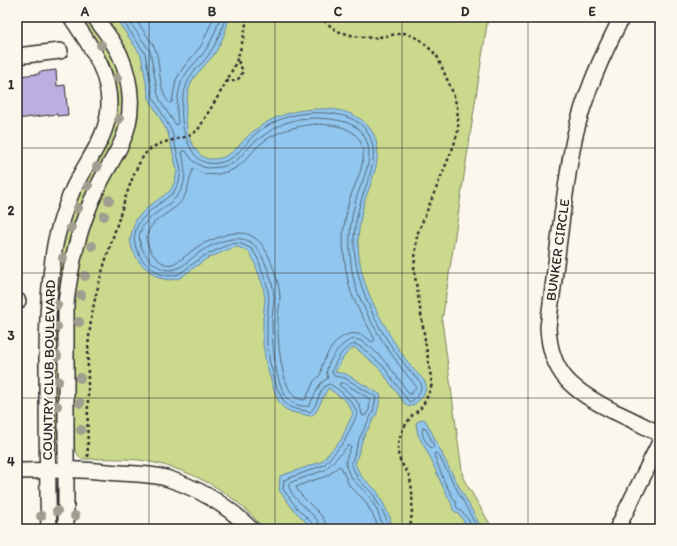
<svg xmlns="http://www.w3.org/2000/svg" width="677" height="546" viewBox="0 0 677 546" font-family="Itim,sans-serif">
  <rect width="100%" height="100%" fill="#fbf7ec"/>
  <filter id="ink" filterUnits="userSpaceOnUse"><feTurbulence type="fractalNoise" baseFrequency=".025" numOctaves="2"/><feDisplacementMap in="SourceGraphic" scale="8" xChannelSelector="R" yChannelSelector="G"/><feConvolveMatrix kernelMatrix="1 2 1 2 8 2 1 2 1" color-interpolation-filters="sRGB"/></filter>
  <g filter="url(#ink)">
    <g fill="#cbd98c" stroke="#7b825c">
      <path d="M79 17H87C96 30 107 43 113 58 125 84 127 117 114 143 106 162 94 178 85 197 72 225 66 256 61 287L60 441 57 442 54 440 53 338 59 257 71 217 79 196 108 142 113 129 117 99 115 82 109 63Z"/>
      <path d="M103 17H488L442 321 463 478 493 529H264C233 491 188 467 139 460 120 458 100 459 81 459L74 449 71 441 73 319 76 280 84 241 97 206 128 144 136 120 138 99 133 72Z"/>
    </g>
    <g fill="#91c6ee" stroke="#6888a0">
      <path d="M115 17H229C227 30 220 46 213 56 207 63 201 69 195 76 187 88 185 106 186 120 187 129 188 138 193 145 197 152 202 159 210 159 233 160 239 142 255 130 277 113 302 108 329 109 343 110 359 115 368 126 388 149 372 178 364 203 361 215 359 227 358 239 358 272 369 298 385 326 393 342 403 356 414 370 418 374 425 380 426 385 427 394 416 405 409 407L405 404 380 369 358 350 354 347C345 353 340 363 335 372L346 374 381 395 377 413 363 438 355 464 361 476 377 491 390 517 392 529H313L293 509 279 490 280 476 321 462 341 440 353 413 346 401 328 388 316 412 311 416 291 412 284 408 279 402 274 390 266 364 263 344V319L265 299 263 286 254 261 249 252 238 247 232 248 206 259 180 278 169 280 159 278 149 271 139 262 132 249 130 239 133 228 136 219 148 207 170 191 175 181 177 170 168 133 149 98 141 55Z"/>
      <path d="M422 419H424L426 421 448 466 482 529H468L460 515 453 510 452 505 441 483 430 457 418 435 416 423Z"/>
    </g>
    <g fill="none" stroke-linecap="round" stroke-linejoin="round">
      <g stroke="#546979" stroke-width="1">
        <path d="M120 17 145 53 153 97 172 132 181 170 179 182 173 193 151 210 140 221 136 229 134 239 136 248 142 260 151 268 160 274 169 276 179 274 204 256 230 244 239 243 252 249 258 259 267 285 269 299 267 319V344L270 363 277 388 283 400 287 405 292 408 310 412C319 406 318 387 329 384 338 388 357 404 357 415L344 442 324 465 284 480 283 489 296 507 314 525 316 529"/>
        <path d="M126 17 150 51 158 95 162 104 176 125 178 123C176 111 177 96 181 83 186 70 197 62 205 51 212 41 217 28 220 17"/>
        <path d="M134 17C139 26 153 42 156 51 160 64 159 95 170 103L172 102 176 80 183 68 201 46 214 17"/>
        <path d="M225 17C222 33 214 49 203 62 199 66 194 70 191 76 177 99 179 134 195 155 203 166 219 165 230 159 241 153 248 139 259 131 267 126 275 121 284 118 306 110 351 109 366 130 382 153 368 178 361 201 357 213 355 226 354 238 353 290 386 347 421 383 423 390 416 398 411 402H409L383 366 361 347 355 344C344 346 335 361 332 372L334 376 345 378 376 397 373 412 360 437 351 464 358 479 373 494 386 518 388 529"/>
        <path d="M315 118C334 119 360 120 367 142 374 163 360 183 355 203 347 232 348 269 359 296 372 328 394 360 416 386L415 389 411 394H409C399 379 372 340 354 339 342 341 330 358 327 369 326 372 327 375 328 378L320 384 309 406C303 407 294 405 289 400 275 387 272 341 272 322 272 313 274 305 274 297 273 281 267 265 259 251 246 229 218 241 200 252 191 258 181 270 170 270 157 270 145 257 141 246 131 221 166 211 177 196 188 183 185 168 182 152L183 151H186L193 161 203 167 208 168 221 167 234 163 253 143 273 129 285 123 299 119Z"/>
        <path d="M316 124C332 125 353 125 361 143 369 161 354 184 349 201 346 213 344 225 343 237 343 254 347 285 354 300 360 314 369 327 375 340L372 342C349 321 331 343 322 365 321 368 322 372 320 375 319 377 316 379 314 381 311 387 309 393 306 399L304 400C300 399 296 399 293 395 281 382 277 337 278 319 278 312 280 304 280 297 279 284 275 272 270 259 259 233 242 227 217 238 210 241 203 243 197 247 190 252 183 259 175 263 162 270 148 251 146 239 150 216 171 216 183 199 189 189 189 179 193 169 197 170 200 173 204 174 209 175 217 175 222 173 239 170 246 159 256 148 272 132 294 126 316 124Z"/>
        <path d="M340 383H344L370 399 369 410 365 416 362 415C361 402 350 393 340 386Z"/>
        <path d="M423 428 426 429 434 446 433 448H431C426 442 420 435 423 428Z"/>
        <path d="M321 529C320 514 287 499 289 483L325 470 349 445 351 447C349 452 345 460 346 465 349 481 362 486 370 498 376 507 381 518 383 529"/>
        <path d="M327 529C326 513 303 502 296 487L308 482 327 476 339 466 341 467 349 485 365 501 376 521 377 529"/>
        <path d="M472 529C470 520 464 513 457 508L456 503 444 481 434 455 435 453 438 454 478 529"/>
      </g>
    </g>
    <path fill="#bcafe0" stroke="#2b2b2b" d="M56 70 57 86 65 85 68 115 57 116V114L17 119V76L39 74V72Z"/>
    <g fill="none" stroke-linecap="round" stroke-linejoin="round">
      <g stroke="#2b2b2b" stroke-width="18">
        <g id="minor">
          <path d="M622 17C602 55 585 93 575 135 569 162 566 189 562 216 557 253 553 290 548 327 550 375 574 391 613 411 629 418 644 426 660 434"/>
          <path d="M17 56 60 51"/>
          <path d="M17 301H18"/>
          <path d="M17 471C33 471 49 470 66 470 84 469 102 472 120 473 135 474 151 474 166 478 198 488 227 505 251 529"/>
          <path d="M49 529C47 475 47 420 47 366 47 333 48 300 52 267 53 258 54 249 56 240 60 223 66 205 73 189 87 160 109 136 109 104 109 70 89 44 71 17"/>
          <path d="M66 529V303C71 262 79 226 97 189 104 173 114 159 121 144 135 115 132 83 120 55 114 42 103 29 95 17"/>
          <path d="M617 529 660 442"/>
        </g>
      </g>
      <g stroke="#2b2b2b" stroke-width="2.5" stroke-dasharray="3 3" stroke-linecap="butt">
        <path d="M319 17 337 31 354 36 373 38 404 33 413 36 422 41 437 56 453 93 457 107 458 119V131L454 145 417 235 414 270 432 384C429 393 426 401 420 409 417 412 413 414 411 417 404 426 398 438 398 448 397 463 408 469 410 479 414 495 412 513 410 529"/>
        <path d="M226 81C237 82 239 80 243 71L237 59"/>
        <path d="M88 457C87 435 88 412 88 390 88 370 87 349 90 329 94 291 108 254 119 218 124 202 135 165 146 153 159 138 183 142 198 130 211 107 227 84 237 59 242 46 245 31 247 17"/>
      </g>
      <use href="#minor" stroke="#fbf7ec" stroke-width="15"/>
    </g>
    <g fill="#9f9e8f">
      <circle cx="101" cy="45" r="5"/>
      <circle cx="117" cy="78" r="5"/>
      <circle cx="119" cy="119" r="5"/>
      <circle cx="97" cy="167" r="5"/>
      <circle cx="88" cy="186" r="5"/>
      <circle cx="109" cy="200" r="5"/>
      <circle cx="78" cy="208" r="5"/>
      <circle cx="104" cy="216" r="5"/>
      <circle cx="71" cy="228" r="5"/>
      <circle cx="92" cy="246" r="5"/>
      <circle cx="63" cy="258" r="5"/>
      <circle cx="85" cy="276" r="5"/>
      <circle cx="81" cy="295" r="5"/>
      <circle cx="57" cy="305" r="5"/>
      <circle cx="79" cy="322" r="5"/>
      <circle cx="57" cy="327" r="5"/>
      <circle cx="57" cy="356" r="5"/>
      <circle cx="80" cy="378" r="5"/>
      <circle cx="58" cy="381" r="5"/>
      <circle cx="80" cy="403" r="5"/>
      <circle cx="57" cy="406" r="5"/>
      <circle cx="81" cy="430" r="5"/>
      <circle cx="57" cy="511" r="5"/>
      <circle cx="41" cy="516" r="5"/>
      <circle cx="75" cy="516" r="5"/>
    </g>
  </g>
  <path fill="none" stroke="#2b2b2b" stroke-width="1" stroke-opacity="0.55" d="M149 17V529M275 17V529M402 17V529M528 17V529M17 148H660M17 273H660M17 398H660"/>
  <g text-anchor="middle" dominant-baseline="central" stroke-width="4" stroke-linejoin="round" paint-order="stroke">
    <g font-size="14" fill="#2b2b2b" stroke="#fbf7ec">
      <text transform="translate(558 250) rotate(-82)">BUNKER CIRCLE</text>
      <text transform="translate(49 370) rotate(-89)">COUNTRY CLUB BOULEVARD</text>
    </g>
  </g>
  <rect width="677" height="546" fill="none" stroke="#fbf7ec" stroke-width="44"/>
  <rect x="22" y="22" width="633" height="502" fill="none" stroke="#2b2b2b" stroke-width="1.5"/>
  <g font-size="13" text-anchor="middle" font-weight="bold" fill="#2b2b2b">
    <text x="85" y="16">A</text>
    <text x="212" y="16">B</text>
    <text x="338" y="16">C</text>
    <text x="465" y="16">D</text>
    <text x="592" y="16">E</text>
    <text x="11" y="89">1</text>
    <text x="11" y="215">2</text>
    <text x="11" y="340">3</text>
    <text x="11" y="466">4</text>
  </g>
</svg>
